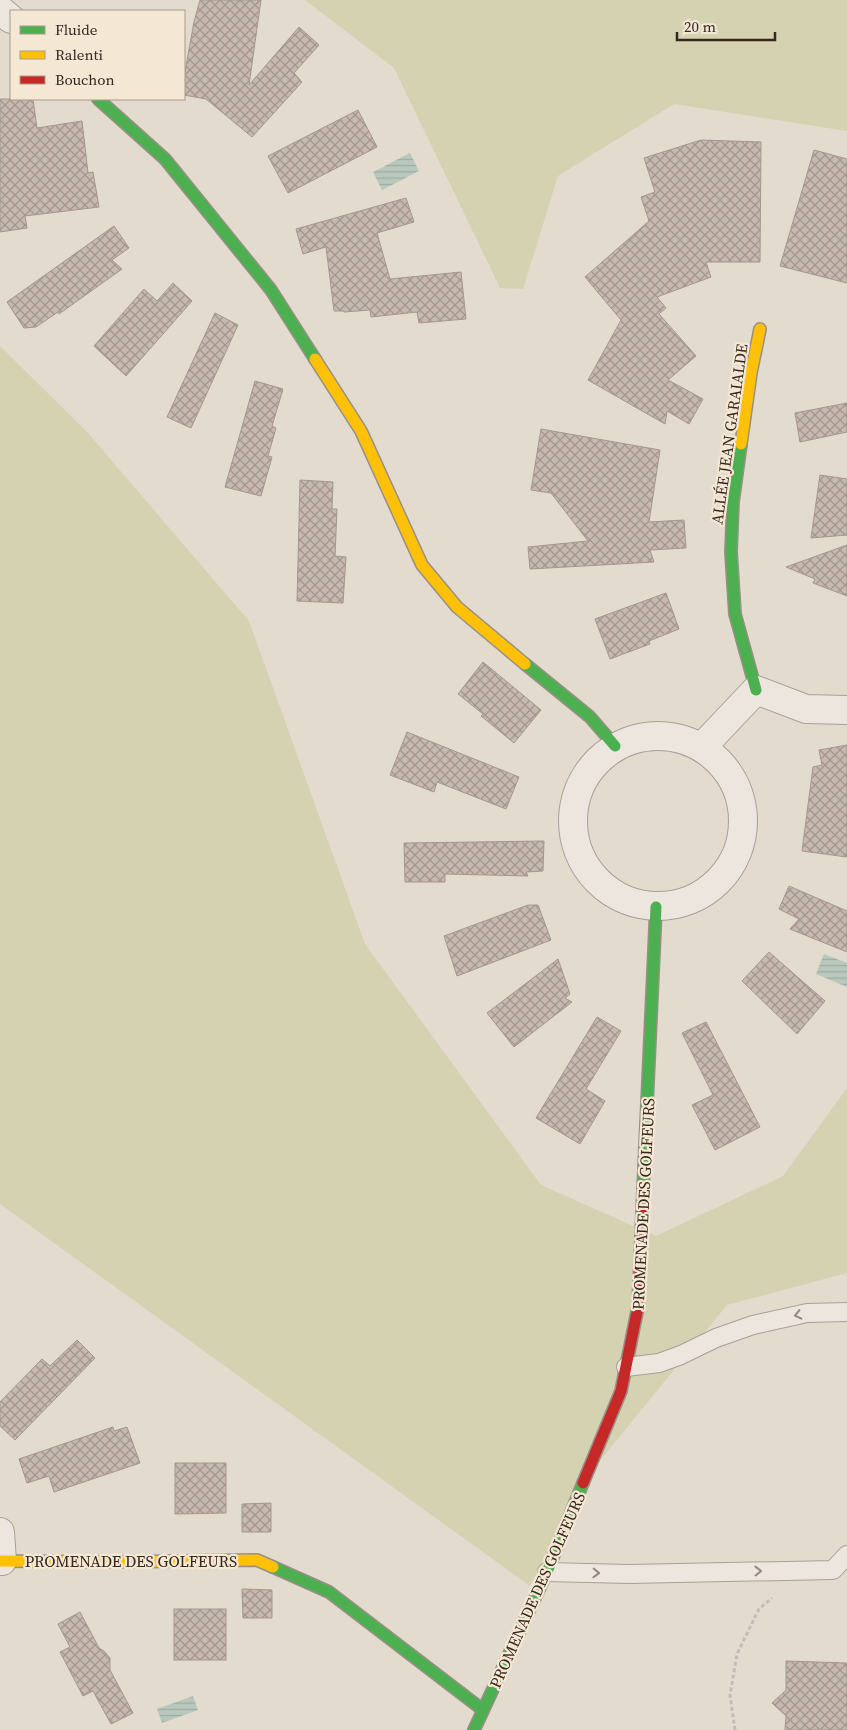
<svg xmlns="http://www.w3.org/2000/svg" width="847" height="1730" viewBox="0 0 847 1730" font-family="'Source Serif 4',serif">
  <defs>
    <pattern id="water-rules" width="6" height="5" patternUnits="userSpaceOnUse" patternTransform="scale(1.25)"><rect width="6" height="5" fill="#b8c8bd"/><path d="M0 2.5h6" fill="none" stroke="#9faca2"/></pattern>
    <pattern id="building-cross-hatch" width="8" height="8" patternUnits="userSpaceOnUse" patternTransform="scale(1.25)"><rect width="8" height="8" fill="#c7b9af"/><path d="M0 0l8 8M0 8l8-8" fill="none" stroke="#a2968e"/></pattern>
  </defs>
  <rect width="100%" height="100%" fill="#e3dbce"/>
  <g fill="#d5d2b1">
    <path d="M305 0H847V131L674 104 558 176 523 289 500 288 394 68Z"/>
    <path d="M0 346 88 433 249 621 365 944 541 1185 656 1236 783 1176 847 1088V1273L727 1305 585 1479 530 1586 0 1204Z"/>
  </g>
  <g fill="url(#water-rules)">
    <path d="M410 153 419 171 382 190 373 172Z"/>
    <path d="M824 954 847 963V987L816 974Z"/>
    <path d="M193 1696 198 1710 162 1723 157 1709Z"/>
  </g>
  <g fill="url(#building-cross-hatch)" stroke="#a4978d">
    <path d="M200 0H261L249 85 299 27 319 45 294 73 302 82 252 137 206 99 184 95V77L194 22Z"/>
    <path d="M0 99H33L37 128 82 121 88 173 93 172 99 207 25 216 27 228 0 232Z"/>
    <path d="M358 110 377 147 288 193 268 156Z"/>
    <path d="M701 140 761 142 760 262H706L711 277 657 297 666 308 659 314 696 356 668 380 703 399 689 424 667 411 665 424 588 380 621 320 585 277 649 221 641 197 655 192 644 158Z"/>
    <path d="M814 150 847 159V283L780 266Z"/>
    <path d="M406 198 414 222 377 233 390 279 461 272 466 319 419 323 417 312 371 317 370 310 344 312V311H334L326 247 303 254 296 229Z"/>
    <path d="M114 226 129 248 112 260 122 269 59 314 58 312 36 327 24 328 7 302Z"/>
    <path d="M173 283 192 301 126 376 94 346 144 289 157 301Z"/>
    <path d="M215 313 238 325 191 428 167 417Z"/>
    <path d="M255 381 283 389 272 426 276 428 268 456 272 457 261 496 225 487Z"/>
    <path d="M847 403V432L800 442 795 413Z"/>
    <path d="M541 429 660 450 649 522 684 520 686 548 650 550 654 562 530 569 528 547 588 541 551 493 531 490Z"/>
    <path d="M820 475 847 479V535L811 538Z"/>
    <path d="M300 480 333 482 332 509H337L335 556 346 557 343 603 297 601Z"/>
    <path d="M847 545V596L813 583 815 579 786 567Z"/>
    <path d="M666 593 679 629 649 641 650 644 610 659 595 619Z"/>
    <path d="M483 662 541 710 514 743 481 716 483 714 458 694Z"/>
    <path d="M407 732 519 777 506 809 437 782 434 792 390 775Z"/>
    <path d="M847 745V857L802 851 813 767 822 765 819 750Z"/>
    <path d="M544 841 543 871 526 872 528 876 445 874V882H405L404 843Z"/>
    <path d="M789 886 847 911V952L790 929 799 919 779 909Z"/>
    <path d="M528 905H538L551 940 457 976 444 936Z"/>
    <path d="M769 952 825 1001 797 1034 742 981Z"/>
    <path d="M558 959 570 994 565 998 572 1002 514 1047 487 1013Z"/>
    <path d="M597 1017 621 1031 586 1089 605 1101 580 1144 536 1118Z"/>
    <path d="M706 1022 760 1127 715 1150 692 1105 713 1095 682 1033Z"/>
    <path d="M77 1340 95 1358 15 1440 0 1426V1402L42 1359 50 1366Z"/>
    <path d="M113 1427 114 1431 127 1427 140 1463 54 1492 49 1476 27 1483 19 1459Z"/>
    <path d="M175 1463H226V1513L175 1514Z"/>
    <path d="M271 1503V1532H242V1504Z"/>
    <path d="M242 1589 272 1590V1618H243Z"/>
    <rect x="174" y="1609" width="52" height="51"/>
    <path d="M80 1612 99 1648 104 1651 110 1658V1670L133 1713 111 1724 93 1691 83 1696 60 1652 70 1647 58 1624Z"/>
    <path d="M786 1661 847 1663V1730H785L786 1716 772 1703 786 1690Z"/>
  </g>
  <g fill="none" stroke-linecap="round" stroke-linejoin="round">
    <g stroke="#a8a097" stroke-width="20">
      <g id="lane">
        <path d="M626 1367 659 1363 681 1355 716 1338 753 1325 807 1313 847 1312"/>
        <path d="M547 1572 629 1574 833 1570 847 1555"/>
      </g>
    </g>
    <g stroke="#a8a097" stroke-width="30">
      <g id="street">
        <path d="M0 10 11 19"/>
        <circle cx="658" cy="821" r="85"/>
        <path d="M702 747 756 690 806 709 847 710"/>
        <path d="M0 1532 2 1561"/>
      </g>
    </g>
    <g stroke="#989086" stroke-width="14">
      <g id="fast">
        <path d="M98 99 165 159 271 290 315 359"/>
        <path d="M741 444 733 502 731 552 735 614 756 690"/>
        <path d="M525 664 590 717 615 746"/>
        <path d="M643 1191 656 907"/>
        <path d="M273 1567 329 1592 483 1710"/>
        <path d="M474 1730 547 1572 583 1483"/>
      </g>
    </g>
    <g stroke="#989086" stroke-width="14">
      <g id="slow">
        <path d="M315 359 361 431 422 565 457 607 525 664"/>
        <path d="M741 444 751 373 760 329"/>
        <path d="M0 1561 107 1562 257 1560 273 1567"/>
      </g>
    </g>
    <g stroke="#989086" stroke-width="14">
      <path id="jam" d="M583 1483 621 1391 638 1307 643 1191"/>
    </g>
    <path stroke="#c4bdb6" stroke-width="3" stroke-dasharray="4 2.5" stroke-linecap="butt" d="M735 1730 730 1695 737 1654 759 1609 772 1598"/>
    <use href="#lane" stroke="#ece6df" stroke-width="18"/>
    <use href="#street" stroke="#ece6df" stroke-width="28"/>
    <use href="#fast" stroke="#4caf50" stroke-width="11"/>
    <use href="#slow" stroke="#ffc107" stroke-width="11"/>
    <use href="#jam" stroke="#c62828" stroke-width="11"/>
  </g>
  <defs><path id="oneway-chevron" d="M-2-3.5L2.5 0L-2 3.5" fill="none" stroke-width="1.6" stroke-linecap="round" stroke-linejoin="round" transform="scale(1.25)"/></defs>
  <g stroke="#92877f">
    <use href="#oneway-chevron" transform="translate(798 1315) rotate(167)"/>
    <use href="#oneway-chevron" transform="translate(758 1571) rotate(-1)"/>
    <use href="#oneway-chevron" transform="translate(596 1573) rotate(2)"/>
  </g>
  <g text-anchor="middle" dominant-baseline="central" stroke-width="4.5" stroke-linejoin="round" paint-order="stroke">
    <g font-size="16" fill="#37281f" stroke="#f4e7d4">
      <text transform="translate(729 434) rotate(-82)">ALLÉE JEAN GARAIALDE</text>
      <text transform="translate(643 1204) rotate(-87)">PROMENADE DES GOLFEURS</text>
      <text x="131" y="1561">PROMENADE DES GOLFEURS</text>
      <text transform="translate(537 1590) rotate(-66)">PROMENADE DES GOLFEURS</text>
    </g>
  </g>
  <rect x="10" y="10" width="175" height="90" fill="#f4e7d4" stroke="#a89b8c"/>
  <rect x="20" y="26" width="25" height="8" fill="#4caf50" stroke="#a89b8c"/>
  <text x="55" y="35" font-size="15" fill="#37281f">Fluide</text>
  <rect x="20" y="51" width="25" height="8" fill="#ffc107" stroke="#a89b8c"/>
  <text x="55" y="60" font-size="15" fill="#37281f">Ralenti</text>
  <rect x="20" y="76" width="25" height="8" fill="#c62828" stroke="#a89b8c"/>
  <text x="55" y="85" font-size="15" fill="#37281f">Bouchon</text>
  <path d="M677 32v8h98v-8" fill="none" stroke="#37281f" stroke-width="2.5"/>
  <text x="684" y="32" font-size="15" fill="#37281f" stroke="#f4e7d4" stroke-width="4" paint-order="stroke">20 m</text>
</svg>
